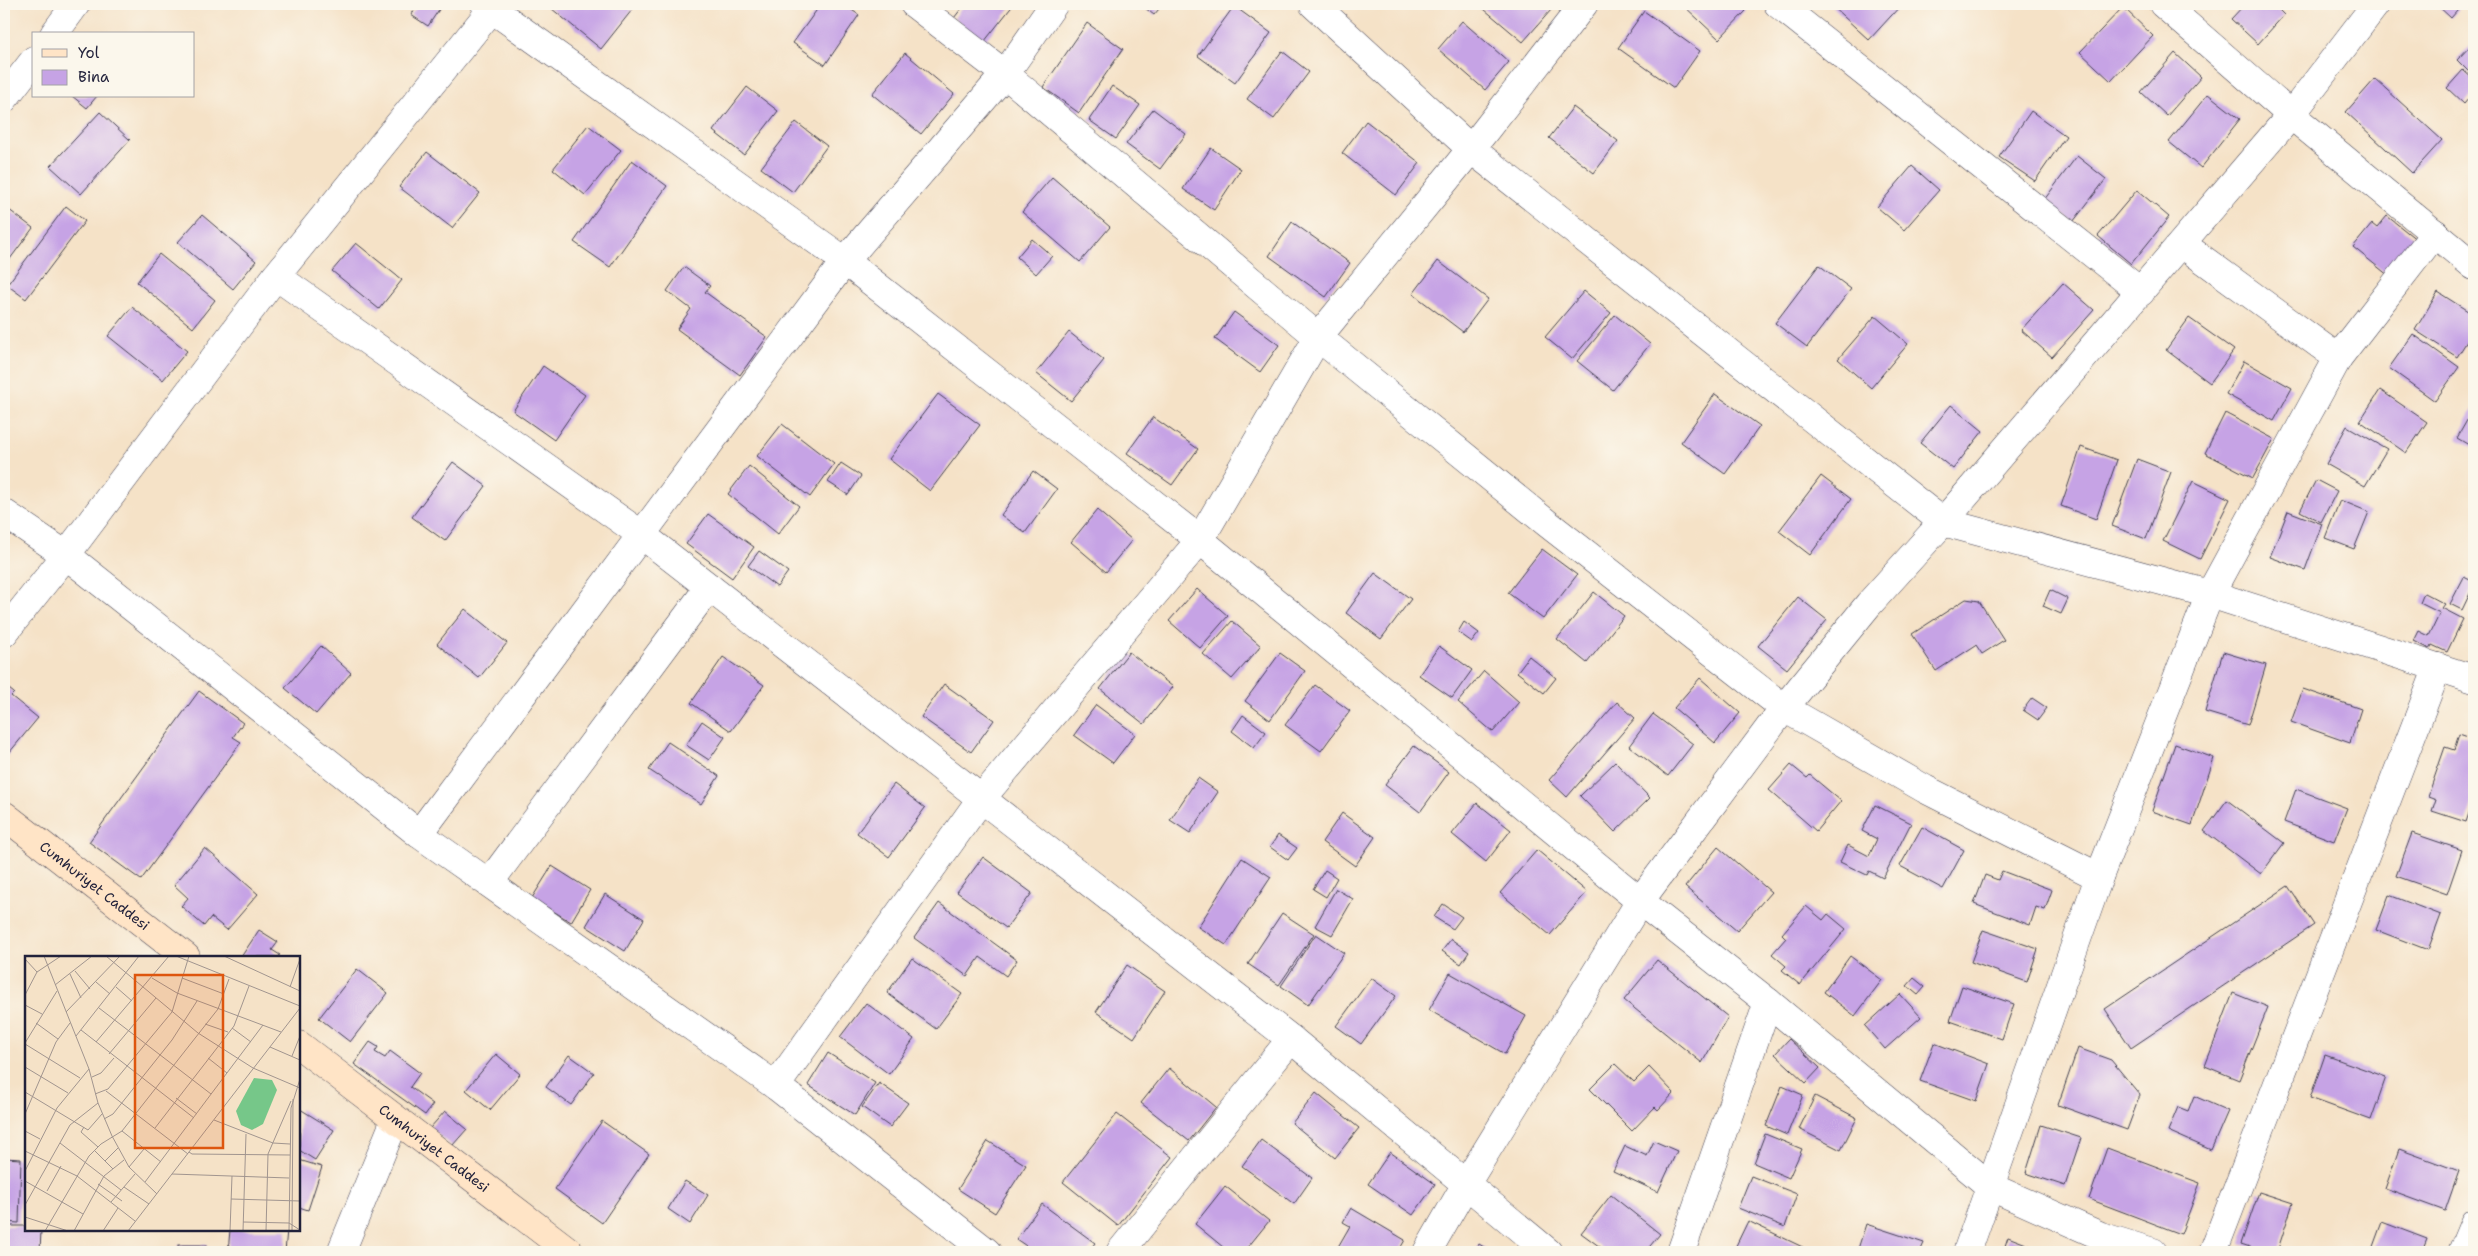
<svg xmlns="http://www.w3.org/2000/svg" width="2478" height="1256" viewBox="0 0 2478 1256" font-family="'Shantell Sans',sans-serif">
  <rect width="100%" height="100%" fill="#fbf7ec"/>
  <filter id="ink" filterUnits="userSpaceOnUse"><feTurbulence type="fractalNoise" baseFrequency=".02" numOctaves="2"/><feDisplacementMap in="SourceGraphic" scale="10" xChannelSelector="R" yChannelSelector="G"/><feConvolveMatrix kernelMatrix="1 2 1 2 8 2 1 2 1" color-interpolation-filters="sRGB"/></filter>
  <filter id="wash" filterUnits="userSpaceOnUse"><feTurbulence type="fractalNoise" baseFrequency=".0096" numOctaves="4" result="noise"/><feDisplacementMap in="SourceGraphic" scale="20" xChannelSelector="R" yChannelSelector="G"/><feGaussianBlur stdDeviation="1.12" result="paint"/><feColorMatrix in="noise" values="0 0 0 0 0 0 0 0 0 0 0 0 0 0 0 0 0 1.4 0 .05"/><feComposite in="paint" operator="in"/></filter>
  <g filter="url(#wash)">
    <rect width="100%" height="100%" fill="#f5e2c7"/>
    <g id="blocks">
      <g fill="#c6a3e5">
        <path d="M419 4H434L440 8 428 26 411 15Z"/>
        <path d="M546 4H624L632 10 601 49Z"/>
        <path d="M821 4H843L859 15 825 65 793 43Z"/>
        <path d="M965 4H1014L984 42 954 18Z"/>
        <path d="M1140 4H1163L1154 15Z"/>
        <path d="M1478 4H1543L1551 10 1523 42Z"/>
        <path d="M1682 4H1738L1746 11 1719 39Z"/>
        <path d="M1830 4H1902L1869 40Z"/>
        <path d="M2245 4H2273L2284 15 2258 44 2231 19Z"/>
        <path d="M2438 4H2463L2451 18 2437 5Z"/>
        <path d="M1234 6 1271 33 1235 83 1198 56Z"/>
        <path d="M2123 7 2153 36 2111 81 2080 52Z"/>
        <path d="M1644 11 1700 51 1674 88 1618 48Z"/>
        <path d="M1462 21 1509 62 1485 90 1438 49Z"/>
        <path d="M1087 23 1123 49 1079 113 1043 87Z"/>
        <path d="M2474 42V67L2469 72 2457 60Z"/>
        <path d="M1282 51 1309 72 1274 119 1247 99Z"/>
        <path d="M905 53 954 94 921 134 872 94Z"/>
        <path d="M2175 53 2201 77 2167 116 2141 92Z"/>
        <path d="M2463 70 2474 80V92L2464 104 2447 88Z"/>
        <path d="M2375 79 2442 140 2412 173 2346 112Z"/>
        <path d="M1112 86 1140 105 1116 139 1089 120Z"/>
        <path d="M747 87 778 111 744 155 713 131Z"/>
        <path d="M2208 94 2240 119 2201 168 2169 142Z"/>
        <path d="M72 96H97L87 108Z"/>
        <path d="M1573 107 1618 141 1594 173 1549 138Z"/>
        <path d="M1153 109 1186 134 1160 169 1126 144Z"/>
        <path d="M2031 111 2066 136 2035 181 1999 157Z"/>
        <path d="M100 112 130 140 81 194 50 166Z"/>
        <path d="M1366 121 1420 163 1396 195 1342 153Z"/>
        <path d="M796 122 827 146 793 192 761 168Z"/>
        <path d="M588 125 621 150 585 195 553 169Z"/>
        <path d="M1211 148 1241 169 1214 210 1183 189Z"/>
        <path d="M427 152 480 193 452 228 399 187Z"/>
        <path d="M2077 156 2106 179 2073 222 2044 200Z"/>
        <path d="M632 160 667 186 610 267 574 242Z"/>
        <path d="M1912 166 1939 190 1904 230 1877 207Z"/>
        <path d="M1052 177 1110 227 1080 262 1022 212Z"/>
        <path d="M2137 190 2169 217 2131 264 2098 236Z"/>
        <path d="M4 206 33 228 7 263 4 261Z"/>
        <path d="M66 206 85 221 26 299 7 285Z"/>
        <path d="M202 215 256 261 233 289 178 242Z"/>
        <path d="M2387 216 2422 244 2394 280 2353 247 2372 224 2377 228Z"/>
        <path d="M1292 222 1350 263 1326 297 1269 256Z"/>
        <path d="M1032 239 1052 256 1036 274 1017 257Z"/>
        <path d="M356 243 402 280 379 309 332 271Z"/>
        <path d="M159 254 215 300 193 328 137 282Z"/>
        <path d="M1438 261 1488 299 1463 332 1413 294Z"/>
        <path d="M1819 265 1851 289 1807 347 1775 323Z"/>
        <path d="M684 267 710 286 705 292 767 337 740 375 677 329 691 309 667 291Z"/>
        <path d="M2063 283 2094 310 2052 357 2021 330Z"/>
        <path d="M1584 291 1611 313 1572 359 1545 337Z"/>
        <path d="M2438 292 2474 315V330L2457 357 2415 330Z"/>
        <path d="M132 307 187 351 163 380 108 336Z"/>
        <path d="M1234 312 1279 345 1260 372 1215 339Z"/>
        <path d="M1615 315 1650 344 1613 390 1577 361Z"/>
        <path d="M1875 316 1908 344 1871 388 1838 359Z"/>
        <path d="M2189 318 2234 350 2210 383 2166 350Z"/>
        <path d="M1069 332 1104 360 1071 401 1036 373Z"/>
        <path d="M2413 334 2459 367 2435 401 2389 368Z"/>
        <path d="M2244 361 2292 388 2274 421 2226 394Z"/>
        <path d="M543 366 585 395 554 440 513 411Z"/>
        <path d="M2380 390 2427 422 2406 453 2360 421Z"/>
        <path d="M938 394 980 425 930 491 889 459Z"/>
        <path d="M1715 394 1760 426 1725 474 1681 442Z"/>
        <path d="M1951 405 1983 431 1953 469 1920 443Z"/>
        <path d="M2474 408V448L2457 438Z"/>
        <path d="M2225 413 2274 439 2253 478 2205 453Z"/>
        <path d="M1153 417 1198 449 1172 485 1127 453Z"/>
        <path d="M782 424 834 464 810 497 757 456Z"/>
        <path d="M2347 426 2387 449 2365 486 2326 464Z"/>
        <path d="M2081 447 2117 460 2096 519 2061 506Z"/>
        <path d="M2137 459 2171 472 2146 539 2112 526Z"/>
        <path d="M453 462 486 486 445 541 412 517Z"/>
        <path d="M841 463 861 476 848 495 828 482Z"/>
        <path d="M749 466 799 506 778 534 728 494Z"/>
        <path d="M1033 471 1057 489 1025 533 1001 515Z"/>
        <path d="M1821 476 1851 499 1810 555 1779 531Z"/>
        <path d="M2316 480 2337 491 2321 522 2300 511Z"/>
        <path d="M2193 481 2230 499 2200 559 2163 541Z"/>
        <path d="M2340 500 2369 512 2354 549 2325 538Z"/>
        <path d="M1097 510 1132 540 1106 572 1071 542Z"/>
        <path d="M2288 511 2322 524 2305 570 2270 557Z"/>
        <path d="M708 514 754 547 732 578 686 544Z"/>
        <path d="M1542 549 1577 575 1543 619 1508 593Z"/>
        <path d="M759 551 788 572 777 587 748 566Z"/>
        <path d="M1375 573 1411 599 1381 639 1346 613Z"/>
        <path d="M2464 577 2474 582V585L2462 610 2450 604Z"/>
        <path d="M1197 589 1228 616 1200 648 1169 621Z"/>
        <path d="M2050 590 2068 599 2061 614 2043 606Z"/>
        <path d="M1594 592 1624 616 1587 663 1557 639Z"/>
        <path d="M2424 593 2445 604 2442 608 2463 619 2447 652 2432 645 2430 649 2414 641 2419 631 2429 636 2440 613 2420 603Z"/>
        <path d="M1798 597 1827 620 1787 669 1758 646Z"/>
        <path d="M1966 599 1979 601 2004 640 1982 654 1976 645 1936 671 1912 634Z"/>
        <path d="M465 609 507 643 479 678 437 644Z"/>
        <path d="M1232 621 1261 646 1232 679 1203 654Z"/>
        <path d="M1464 622 1479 633 1472 642 1458 632Z"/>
        <path d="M321 646 351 673 316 714 285 688Z"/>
        <path d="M1439 646 1472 670 1452 698 1419 675Z"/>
        <path d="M1129 652 1173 687 1144 724 1100 689Z"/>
        <path d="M2223 652 2266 665 2248 725 2205 712Z"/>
        <path d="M1280 653 1305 671 1270 720 1245 701Z"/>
        <path d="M1529 656 1556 678 1544 693 1517 672Z"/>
        <path d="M723 657 764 685 731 731 691 703Z"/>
        <path d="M1484 671 1519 702 1493 732 1458 702Z"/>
        <path d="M1700 678 1740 713 1715 743 1674 708Z"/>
        <path d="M944 684 994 720 971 752 921 717Z"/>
        <path d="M4 685 14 693 11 696 38 718 4 759Z"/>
        <path d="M1315 685 1350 711 1321 751 1285 725Z"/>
        <path d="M2303 689 2361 709 2350 743 2291 722Z"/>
        <path d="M199 691 243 723 233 737 241 742 141 880 89 842Z"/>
        <path d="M2032 698 2047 708 2038 720 2023 710Z"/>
        <path d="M1617 702 1635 718 1567 797 1549 780Z"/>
        <path d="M1096 705 1135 734 1113 763 1074 735Z"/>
        <path d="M1653 714 1693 744 1668 776 1629 746Z"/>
        <path d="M1243 715 1266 732 1254 748 1232 731Z"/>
        <path d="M702 721 725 737 709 760 686 745Z"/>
        <path d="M2459 734 2474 739V799L2466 822 2432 811 2436 799 2428 796 2445 747 2454 750Z"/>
        <path d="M668 742 719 776 701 804 649 770Z"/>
        <path d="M2175 744 2214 758 2192 825 2152 811Z"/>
        <path d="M1414 746 1449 772 1420 812 1385 785Z"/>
        <path d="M1615 762 1650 798 1615 832 1580 796Z"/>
        <path d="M1791 765 1807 778 1810 775 1841 801 1816 831 1769 790Z"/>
        <path d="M1198 778 1218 792 1190 833 1170 820Z"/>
        <path d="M894 784 925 808 889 857 857 833Z"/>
        <path d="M2296 789 2347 808 2334 841 2284 822Z"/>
        <path d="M2227 800 2284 843 2261 874 2204 831Z"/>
        <path d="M1477 803 1511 830 1486 862 1452 834Z"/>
        <path d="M1875 805 1911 823 1883 878 1869 871 1867 875 1840 862 1848 845 1869 856 1877 839 1862 831Z"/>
        <path d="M1342 813 1375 837 1355 866 1322 842Z"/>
        <path d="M1922 827 1964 850 1943 889 1900 866Z"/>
        <path d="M2412 833 2462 850 2447 894 2396 876Z"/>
        <path d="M1278 835 1297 848 1288 860 1270 847Z"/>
        <path d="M1718 847 1771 892 1737 931 1685 887Z"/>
        <path d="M205 848 258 894 227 930 211 917 204 926 181 906 188 898 174 885Z"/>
        <path d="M1537 850 1587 892 1550 935 1500 893Z"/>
        <path d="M983 857 1032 893 1006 928 957 892Z"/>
        <path d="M1242 858 1271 877 1226 945 1198 927Z"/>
        <path d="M552 866 590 890 571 922 532 898Z"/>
        <path d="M1325 870 1337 878 1326 897 1313 889Z"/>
        <path d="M2002 871 2052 890 2045 910 2036 907 2030 925 1974 904 1985 875 1998 880Z"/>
        <path d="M2288 886 2314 925 2131 1048 2105 1009Z"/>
        <path d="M1336 889 1353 899 1332 935 1315 926Z"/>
        <path d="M605 894 644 919 625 951 586 926Z"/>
        <path d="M2389 895 2441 915 2428 950 2376 930Z"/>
        <path d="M939 903 1017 960 1006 976 980 957 967 976 914 938Z"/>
        <path d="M1443 904 1462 917 1453 929 1434 917Z"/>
        <path d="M1806 906 1823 920 1828 914 1846 929 1800 985 1782 970 1786 966 1772 954 1786 938 1782 934Z"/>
        <path d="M1282 913 1314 934 1279 985 1248 964Z"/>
        <path d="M259 930 278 942 272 950 280 955 278 957H241Z"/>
        <path d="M1983 930 2038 949 2027 982 1971 962Z"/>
        <path d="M1316 934 1344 953 1308 1005 1281 986Z"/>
        <path d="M1451 939 1469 952 1461 964 1442 951Z"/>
        <path d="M1850 956 1882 980 1855 1016 1824 992Z"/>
        <path d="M912 958 962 994 936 1029 887 993Z"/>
        <path d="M1657 960 1728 1017 1702 1063 1624 1000Z"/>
        <path d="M1127 965 1165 991 1134 1038 1096 1012Z"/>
        <path d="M357 969 388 993 350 1042 319 1018Z"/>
        <path d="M1450 973 1526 1016 1505 1054 1429 1010Z"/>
        <path d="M1371 978 1396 996 1361 1044 1336 1026Z"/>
        <path d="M1914 978 1925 987 1918 995 1907 986Z"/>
        <path d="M1962 986 2014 1004 2002 1039 1950 1021Z"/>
        <path d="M2233 993 2268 1007 2239 1080 2205 1066Z"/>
        <path d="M1900 994 1921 1017 1885 1049 1865 1026Z"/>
        <path d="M866 1003 914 1039 889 1074 840 1037Z"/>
        <path d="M1789 1039 1820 1068 1806 1083 1775 1054Z"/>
        <path d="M370 1042 378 1047 375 1052 385 1058 390 1051 420 1073 410 1087 433 1104 425 1115 354 1064Z"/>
        <path d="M1934 1043 1989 1064 1976 1101 1920 1081Z"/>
        <path d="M2078 1048 2111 1060 2140 1095 2127 1130 2058 1105Z"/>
        <path d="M828 1053 875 1083 855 1115 808 1085Z"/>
        <path d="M496 1054 520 1074 490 1110 466 1090Z"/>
        <path d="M569 1055 594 1073 571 1105 546 1087Z"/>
        <path d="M2325 1055 2386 1077 2371 1120 2310 1098Z"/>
        <path d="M1615 1064 1634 1082 1649 1067 1674 1093 1658 1110 1655 1107 1632 1131 1590 1089Z"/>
        <path d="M1169 1068 1216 1107 1189 1141 1141 1103Z"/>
        <path d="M879 1083 908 1103 890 1127 862 1107Z"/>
        <path d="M1782 1086 1803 1095 1787 1135 1766 1126Z"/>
        <path d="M1316 1093 1359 1128 1335 1158 1292 1123Z"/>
        <path d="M1815 1096 1857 1118 1841 1150 1799 1129Z"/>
        <path d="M2194 1096 2228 1111 2211 1150 2168 1131 2178 1107 2188 1111Z"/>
        <path d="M300 1109 334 1130 315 1160 299 1150Z"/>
        <path d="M445 1111 467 1129 452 1146 430 1128Z"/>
        <path d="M1117 1114 1172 1157 1118 1226 1063 1182Z"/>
        <path d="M602 1121 649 1154 602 1223 555 1189Z"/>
        <path d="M2041 1125 2081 1138 2065 1186 2026 1173Z"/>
        <path d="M1765 1134 1802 1149 1789 1178 1754 1163Z"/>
        <path d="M1261 1140 1312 1178 1294 1204 1242 1166Z"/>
        <path d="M988 1141 1026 1165 995 1213 958 1189Z"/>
        <path d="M1654 1141 1677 1151 1658 1192 1613 1171 1625 1146 1647 1156Z"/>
        <path d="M2107 1148 2200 1183 2181 1234 2089 1199Z"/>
        <path d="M2399 1149 2459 1171 2445 1211 2385 1189Z"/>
        <path d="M1390 1152 1435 1184 1413 1215 1368 1184Z"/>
        <path d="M4 1158 21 1159 19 1223 4 1222Z"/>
        <path d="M299 1160 322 1167 308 1210 299 1207Z"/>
        <path d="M1751 1176 1797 1194 1785 1227 1738 1208Z"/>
        <path d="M685 1181 708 1195 690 1224 668 1209Z"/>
        <path d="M1225 1186 1269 1221 1244 1252H1229L1195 1224Z"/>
        <path d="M2259 1192 2293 1203 2277 1252H2265L2241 1244Z"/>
        <path d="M1611 1195 1660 1234 1645 1252H1607L1581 1233Z"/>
        <path d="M1042 1204 1095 1243 1088 1252H1035L1016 1239Z"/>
        <path d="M1351 1208 1405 1240 1398 1252H1371L1366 1249 1364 1252H1335L1350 1226 1343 1222Z"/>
        <path d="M1748 1221 1792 1242 1813 1252H1733Z"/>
        <path d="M2382 1222 2427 1239 2422 1252H2371Z"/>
        <path d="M1866 1224 1924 1243 1920 1252H1857Z"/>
        <path d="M4 1226H26V1230H41L40 1252H4Z"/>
        <path d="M230 1230H287L285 1252H228Z"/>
        <path d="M2008 1237 2047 1252H2003Z"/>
        <path d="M1479 1244 1492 1252H1474Z"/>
        <rect x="178" y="1245" width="29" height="7"/>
      </g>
    </g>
  </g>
  <g filter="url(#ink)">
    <use href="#blocks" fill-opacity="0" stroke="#423f50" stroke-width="1"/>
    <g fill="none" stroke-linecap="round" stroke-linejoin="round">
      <g stroke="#423f50" stroke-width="29">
        <g id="street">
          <path d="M485 4 845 261 1200 540 1640 901 1768 1002 1991 1187 2101 1236 2153 1252"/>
          <path d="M914 4 1005 74 1318 337 1548 524 1784 708 1925 789 2099 877"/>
          <path d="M1313 4 1471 149 1943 522 2210 594 2474 679"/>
          <path d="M1778 4 2141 292"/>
          <path d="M2163 4 2291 115 2474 266"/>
          <path d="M54 34 76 4"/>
          <path d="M4 99 34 60"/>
          <path d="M2182 244 2338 358"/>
          <path d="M276 276 642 535 1291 1039 1548 1252"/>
          <path d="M4 513 66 555 419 834 776 1086 987 1252"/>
          <path d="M4 633 66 555 276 276 496 4"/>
          <path d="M419 834 845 261 1005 74 1054 4"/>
          <path d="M489 883 709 587"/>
          <path d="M776 1086 981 799 1200 540 1318 337 1471 149 1584 4"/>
          <path d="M341 1252 395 1120"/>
          <path d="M1120 1252 1291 1039"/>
          <path d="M1427 1252 1466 1184 1640 901 1784 708 1869 604 1943 522 2291 115 2376 4"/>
          <path d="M1681 1252 1768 1002"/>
          <path d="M1967 1252 2099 877 2210 594 2338 358 2435 233"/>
          <path d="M2213 1252 2438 667"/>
          <path d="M2462 1252 2474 1223"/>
        </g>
      </g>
      <g stroke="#423f50" stroke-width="29">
        <g id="secondary">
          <path id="s1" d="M4 815 186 957"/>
          <path id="s2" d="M299 1045 570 1252"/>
        </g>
      </g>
      <use href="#street" stroke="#fff" stroke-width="28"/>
      <use href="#secondary" stroke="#ffe4c6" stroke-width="28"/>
    </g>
  </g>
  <g text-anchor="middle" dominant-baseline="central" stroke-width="4" stroke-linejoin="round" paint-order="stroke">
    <g font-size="14" fill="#22223b" stroke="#fbf7ec">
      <text stroke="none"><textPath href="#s1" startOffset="115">Cumhuriyet Caddesi</textPath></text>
      <text stroke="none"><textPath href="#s2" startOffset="170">Cumhuriyet Caddesi</textPath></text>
    </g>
  </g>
  <g transform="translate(25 956)">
    <rect width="275" height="275" fill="#f5e2c7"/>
    <path d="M229 122 247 124 252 134 238 168 227 174 216 169 211 155Z" fill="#76c789"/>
    <path fill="none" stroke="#a1958f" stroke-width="1" d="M19 0 64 113 73 147 87 180 104 211 132 238M81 0 173 77 228 112 275 132M151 0 275 50M199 0 275 35M0 3 12 16M50 15 65 33M45 18 56 42M127 22 152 37 256 76M157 22 199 38M71 26 85 38M30 29 67 0M91 31 107 45M265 31 275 3M0 39 12 16 36 0M0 49 17 58M74 52 186 138M41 56 95 0M11 67 33 83M180 68 203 76M207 72 226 86M56 74 169 162M51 80 114 0M71 86 144 0M0 87 32 35M0 88 55 122M245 91 275 104M84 98 131 42M267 100 275 80M183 102 202 117M0 111 43 137M67 121 76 117 89 102M81 135 163 198M0 136 63 174 77 158M70 138 83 133 147 56 164 0M151 142 172 158M0 158 31 86 45 67M79 163 88 158 147 84 172 45M189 164 248 187 265 188M59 171 56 176 73 191M130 172 209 70 224 30M0 175 15 183M97 175 136 206M35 187 96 234M69 194 88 213M0 195 52 220 110 265M164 196 167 198 265 199M80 205 93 192M104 211 119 193M0 215 32 152 64 113M147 218 264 222M0 225 58 258M120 226 238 69M73 228 97 245M99 231 124 248M22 235 36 210M206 243 275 245M86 246 110 218M0 249 45 169 73 147M0 261 43 275M218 266 264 267 275 274M20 275 64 200 76 188 97 175 193 53 204 23M49 275 79 220 99 204M78 275 93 252M103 275 275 52M205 275 207 220M218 275 221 178M241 275 243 198 266 145M264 275 266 152 275 123M267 275 268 143"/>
    <path fill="#de560e" fill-opacity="0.15" stroke="#de560e" stroke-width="2.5" d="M110 19H198V192H110Z"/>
    <rect width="275" height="275" fill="none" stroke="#22223b" stroke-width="2.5"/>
  </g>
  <rect width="2478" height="1256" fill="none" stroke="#fbf7ec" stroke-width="20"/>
  <rect x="32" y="32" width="162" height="65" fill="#fbf7ec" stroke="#a4a2a5"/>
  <rect x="42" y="49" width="25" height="8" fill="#ffe4c6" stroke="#a4a2a5"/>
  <text x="78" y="58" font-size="15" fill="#22223b">Yol</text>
  <rect x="42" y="70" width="25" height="15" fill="#c6a3e5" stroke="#a4a2a5"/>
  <text x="78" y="82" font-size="15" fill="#22223b">Bina</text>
</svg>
